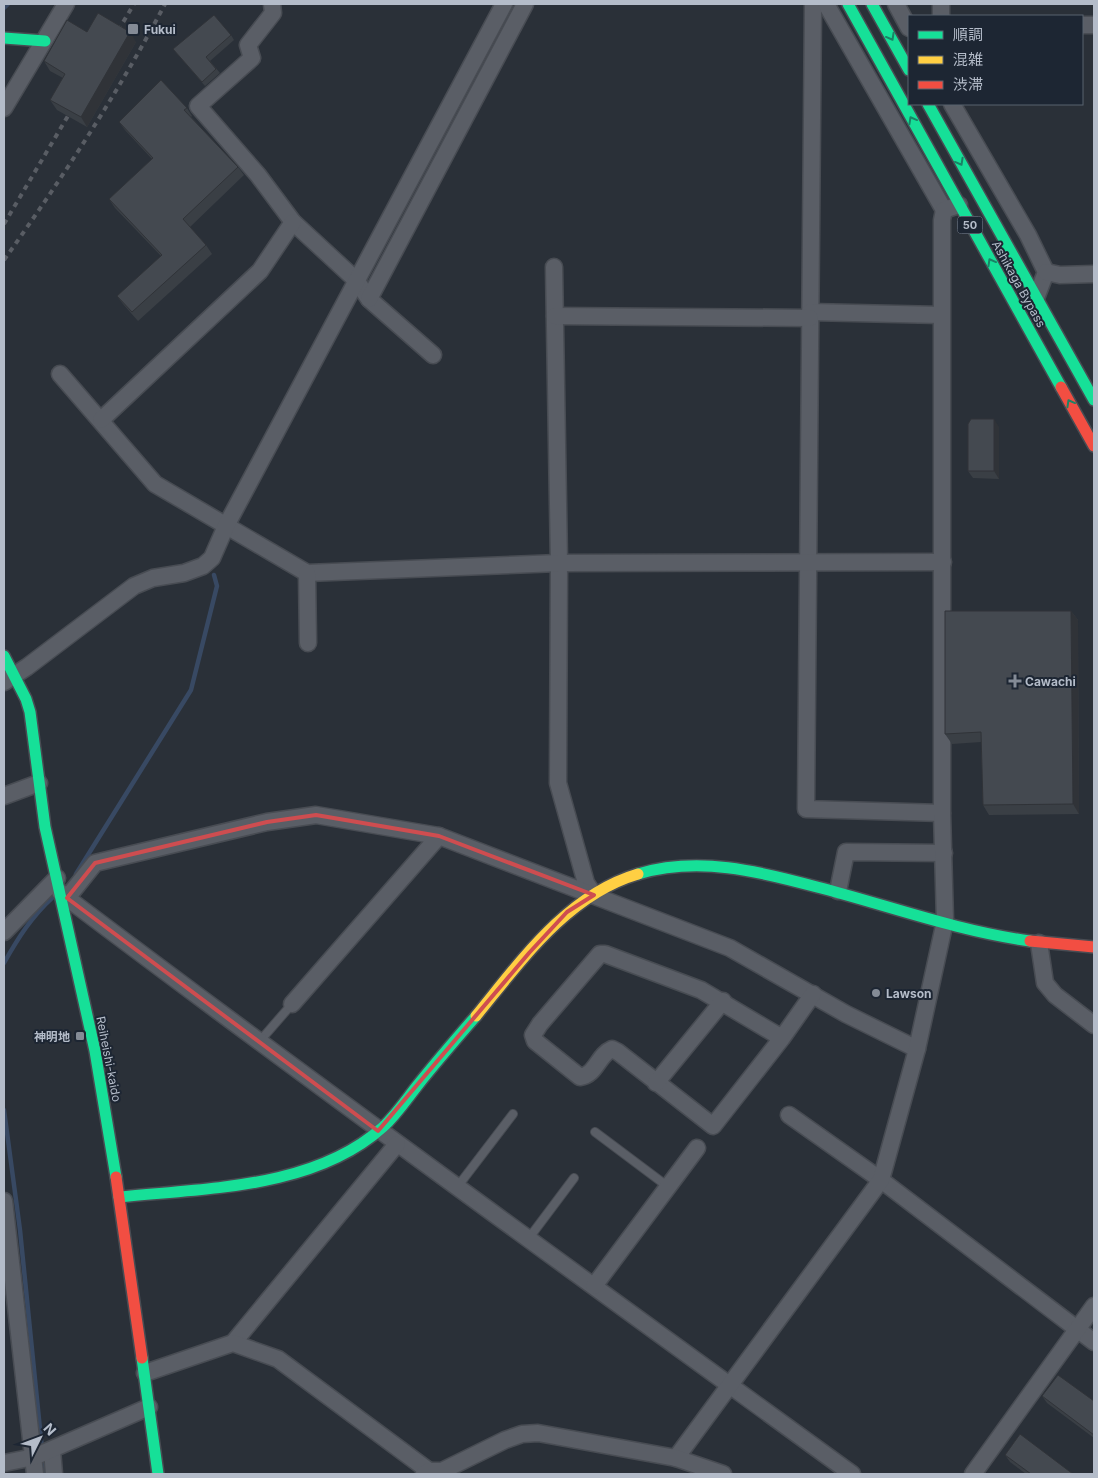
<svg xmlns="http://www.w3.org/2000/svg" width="1098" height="1478" viewBox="0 0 1098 1478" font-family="Inter,'Noto Sans JP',sans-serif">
  <rect width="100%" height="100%" fill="#2a3038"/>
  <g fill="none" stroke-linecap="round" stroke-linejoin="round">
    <g stroke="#384963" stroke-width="4.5">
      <path d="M4 8 8 4"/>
      <path d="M76 874 191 690 217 586 214 575"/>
      <path d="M4 963C18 938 32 916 53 897"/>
      <path d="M4 1110 20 1230 42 1449"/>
      <path d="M43 1457 44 1474"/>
    </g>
    <g stroke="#484c53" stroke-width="10">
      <g id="lane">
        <path d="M259 1042 292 1004"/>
        <path d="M595 1132 667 1186"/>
        <path d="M458 1186 513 1114"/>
        <path d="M529 1238 574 1178"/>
      </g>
    </g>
    <g stroke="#484c53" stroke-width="19">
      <g id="street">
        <path d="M272 4 273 13 248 45 252 58 198 106 258 175 293 222 356 280 369 299 433 355"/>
        <path d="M813 4 806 809 942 813"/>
        <path d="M826 4 944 210"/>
        <path d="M896 4 909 28"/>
        <path d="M941 4V16"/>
        <path d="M1082 25H1094"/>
        <path d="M952 104 1028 235 1046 272 1036 298"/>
        <path d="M4 108 66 4"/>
        <path d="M554 267 559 563 558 783 586 883 594 895"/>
        <path d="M1046 272 1060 275 1094 274"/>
        <path d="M369 299 525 4"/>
        <path d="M810 312 941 315"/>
        <path d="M555 316 810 318"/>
        <path d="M60 374 155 484 307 573 559 563 943 562"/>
        <path d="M101 420 260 271 293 222"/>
        <path d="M307 573 308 643"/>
        <path d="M4 682 27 667 134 586 153 578 184 573 203 566 212 558 226 526 504 4"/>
        <path d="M4 796 39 783"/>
        <path d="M838 891 846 852 944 853"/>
        <path d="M60 892 67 898 95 863 267 822 316 815 439 836 730 948 846 1014 917 1049"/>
        <path d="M67 898C326 1093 589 1283 852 1474"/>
        <path d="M4 932 57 878"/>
        <path d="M1039 943 1045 983 1055 995 1094 1025"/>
        <path d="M292 1004 439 836"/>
        <path d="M782 1038 701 990 605 954H600L540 1024 533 1035 535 1041 580 1077C596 1075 598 1055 612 1049L618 1052 713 1126 782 1038 813 994"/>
        <path d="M656 1083 723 1001"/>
        <path d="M789 1115 881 1180 1094 1342"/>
        <path d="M4 1201 35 1474"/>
        <path d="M594 1286 697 1148"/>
        <path d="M233 1343 397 1144"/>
        <path d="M145 1373 233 1343 278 1359 429 1471"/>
        <path d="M52 1450 54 1474"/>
        <path d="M676 1458 881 1180 917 1049 945 921 942 813V220L944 210 959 205"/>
        <path d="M4 1463 34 1457 149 1407"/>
        <path d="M424 1474 429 1471H442L505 1440 522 1434 538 1433 676 1458 723 1474"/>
        <path d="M973 1474 1094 1306"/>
      </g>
    </g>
    <g stroke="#484c53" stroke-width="14">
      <g id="fast">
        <path d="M848 4 1061 387"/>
        <path d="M872 4 909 70"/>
        <path d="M4 38 45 41"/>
        <path d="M928 104 1094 400"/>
        <path d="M4 656 26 699 30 712 45 827 95 1051 116 1177"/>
        <path d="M638 874C698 856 758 871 817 887 887 905 957 931 1030 941"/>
        <path d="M119 1197C206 1188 314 1189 383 1127 396 1115 406 1100 417 1086 436 1062 456 1039 476 1016"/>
        <path d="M142 1358 158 1474"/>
      </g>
    </g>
    <g stroke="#484c53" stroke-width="14">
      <path id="slow" d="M476 1016C521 961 567 895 638 874"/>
    </g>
    <g stroke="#484c53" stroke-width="14">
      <g id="jam">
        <path d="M1061 387 1094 446"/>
        <path d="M1030 941 1094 947"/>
        <path d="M116 1177 142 1358"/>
      </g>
    </g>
    <use href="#lane" stroke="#5a5e66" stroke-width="8"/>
    <use href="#street" stroke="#5a5e66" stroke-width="16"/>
    <use href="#fast" stroke="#16e098" stroke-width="11"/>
    <use href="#slow" stroke="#ffcf43" stroke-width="11"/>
    <use href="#jam" stroke="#f24e42" stroke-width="11"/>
    <g stroke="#595d64" stroke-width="4" stroke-dasharray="5 5" stroke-linecap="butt">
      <path d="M113 39 134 4"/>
      <path d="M4 224 75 104"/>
      <path d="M4 260C63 177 118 93 165 4"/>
    </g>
  </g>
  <g fill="#3a3f45">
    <path d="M87 32 136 42 87 127 57 110 50 100 63 78 50 71 44 61Z"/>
    <path d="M231 35 234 40 210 61 220 73 205 86 173 49Z"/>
    <path d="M187 108 192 116 191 117 238 167 244 175 190 227 206 245 212 254 138 321 123 304 117 296 161 256 115 208 109 199 152 159 125 130 119 122Z"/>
    <path d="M999 427V479L973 478 968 471Z"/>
    <path d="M1071 611 1078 620 1079 814 989 815 983 805 981 742 952 744 945 734Z"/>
    <path d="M1042 1396 1094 1401V1438L1047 1403Z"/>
    <path d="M1005 1455 1073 1474H1026L1010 1462Z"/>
  </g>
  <g fill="#303338">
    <path d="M130 32 136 42 87 127 81 117Z"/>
    <path d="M994 419 999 427V479L994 471Z"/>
    <path d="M1071 611 1078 620 1079 814 1073 804Z"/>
  </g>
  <g fill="#444950" stroke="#303338">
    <path d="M98 13 130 32 81 117 50 100 65 74 44 61 67 20 87 32Z"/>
    <path d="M214 15 231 35 206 57 216 69 202 82 173 49Z"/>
    <path d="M161 80 187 108 184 110 238 167 183 219 206 245 132 312 117 296 162 255 109 199 153 158 119 122Z"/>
    <path d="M971 419H994V471H968V424Z"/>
    <path d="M945 611H1071L1073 804 983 805 981 732 945 734Z"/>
    <path d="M1058 1375 1094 1401V1435L1042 1396Z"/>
    <path d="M1020 1434 1073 1474H1031L1005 1455Z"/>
  </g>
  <defs><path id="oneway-chevron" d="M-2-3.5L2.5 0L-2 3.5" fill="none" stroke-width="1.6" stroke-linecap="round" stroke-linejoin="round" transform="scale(1.25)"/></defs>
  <g stroke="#1a8366">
    <use href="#oneway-chevron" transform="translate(891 37) rotate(61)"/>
    <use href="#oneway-chevron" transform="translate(912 120) rotate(-119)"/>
    <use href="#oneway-chevron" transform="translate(960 162) rotate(61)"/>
    <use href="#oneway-chevron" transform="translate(991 262) rotate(-119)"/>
    <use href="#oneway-chevron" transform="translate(1070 403) rotate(-119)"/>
  </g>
  <path fill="none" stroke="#ce4d50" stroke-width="4" stroke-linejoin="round" d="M316 815 439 836 594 895 567 912 529 953 378 1131 67 898 95 863 267 822Z"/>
  <g fill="#848b96" stroke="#1d2633" stroke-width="2">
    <rect x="127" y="23" width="12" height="12" rx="2.5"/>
    <path d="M1012.5 673.5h5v5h5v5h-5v5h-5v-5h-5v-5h5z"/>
    <circle cx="876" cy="993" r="5"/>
    <rect x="75" y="1031" width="10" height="10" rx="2.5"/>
  </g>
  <g text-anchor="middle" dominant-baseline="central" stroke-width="4" stroke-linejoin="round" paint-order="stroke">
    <rect fill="#1d2633" stroke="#878f9c" stroke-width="1" x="957.5" y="216.5" width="25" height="17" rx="4"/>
    <g font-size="11" font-weight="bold" fill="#b4bcc9">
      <text x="970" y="225">50</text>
    </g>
    <g font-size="12" font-weight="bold" fill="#b4bcc9" stroke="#1d2633" text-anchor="start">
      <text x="144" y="29">Fukui</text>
      <text x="1025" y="681">Cawachi</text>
      <text x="886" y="993">Lawson</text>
      <text x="70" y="1036" text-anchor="end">神明地</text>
    </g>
    <g font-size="12" fill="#b4bcc9" stroke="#1d2633">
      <text transform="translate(1019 284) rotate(61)">Ashikaga Bypass</text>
      <text transform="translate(109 1059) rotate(79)">Reiheishi-kaido</text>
    </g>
  </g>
  <rect width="1098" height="1478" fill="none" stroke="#b4bcc9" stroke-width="10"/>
  <rect x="908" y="15" width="175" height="90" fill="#1d2633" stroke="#59626f"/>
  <rect x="918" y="31" width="25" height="8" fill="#16e098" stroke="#59626f"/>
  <text x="953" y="40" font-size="15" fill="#b4bcc9">順調</text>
  <rect x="918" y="56" width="25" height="8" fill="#ffcf43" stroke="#59626f"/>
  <text x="953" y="65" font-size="15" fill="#b4bcc9">混雑</text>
  <rect x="918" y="81" width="25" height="8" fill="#f24e42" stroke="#59626f"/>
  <text x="953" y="90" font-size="15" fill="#b4bcc9">渋滞</text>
  <g transform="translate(40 1438) rotate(48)" stroke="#1d2633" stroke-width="4" paint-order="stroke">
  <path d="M0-4L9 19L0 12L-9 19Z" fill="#b4bcc9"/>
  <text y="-8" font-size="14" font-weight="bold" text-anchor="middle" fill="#b4bcc9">N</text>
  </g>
</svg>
